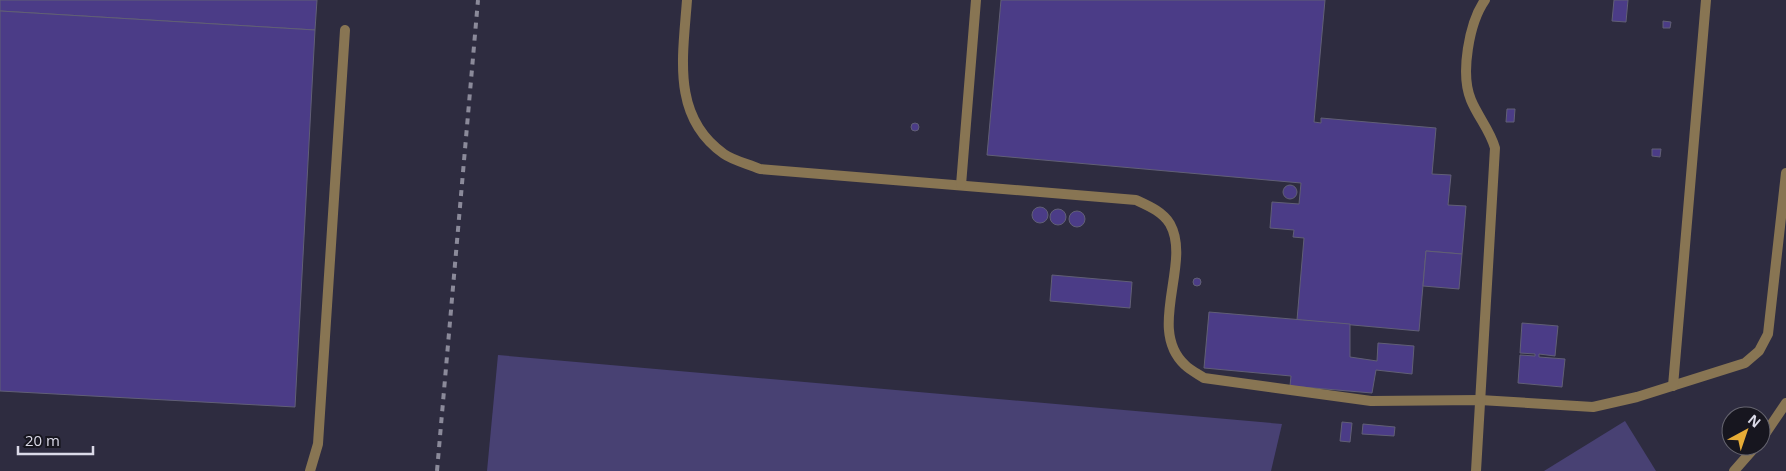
<svg xmlns="http://www.w3.org/2000/svg" width="1786" height="471" viewBox="0 0 1786 471" font-family="'Open Sans',sans-serif">
  <rect width="100%" height="100%" fill="#2e2c40"/>
  <g fill="#484173">
    <path d="M498 355 1282 424 1271 471H487Z"/>
    <path d="M1625 421 1656 471H1544Z"/>
  </g>
  <g fill="#4b3c87" stroke="#615f76">
    <path d="M0 0H317L315 30 0 11Z"/>
    <path d="M1001 0H1325L1314 122 1321 123V118L1436 128 1432 174 1451 175 1448 205 1466 206 1462 254 1426 251 1419 331 1297 320 1304 238 1293 237 1294 230 1270 228 1272 202 1299 204 1301 183 987 155Z"/>
    <path d="M1614 0H1628L1626 22 1612 21Z"/>
    <path d="M0 11 315 30 295 407 0 391Z"/>
    <path d="M1663 21 1671 22 1670 28H1663Z"/>
    <path d="M1507 109H1515L1514 122H1506Z"/>
    <circle cx="915" cy="127" r="4"/>
    <path d="M1652 149H1661L1660 157 1652 156Z"/>
    <circle cx="1290" cy="192" r="7"/>
    <circle cx="1040" cy="215" r="8"/>
    <circle cx="1058" cy="217" r="8"/>
    <circle cx="1077" cy="219" r="8"/>
    <path d="M1426 251 1462 254 1459 289 1423 286Z"/>
    <path d="M1052 275 1132 282 1130 308 1050 301Z"/>
    <circle cx="1197" cy="282" r="4"/>
    <path d="M1209 312 1350 324V357L1377 361 1378 343 1414 346 1412 374 1376 370 1372 393 1290 386 1291 376 1204 368Z"/>
    <path d="M1522 323 1558 326 1555 356 1539 354V357L1565 359 1562 387 1518 383 1520 355 1535 356V354L1520 353Z"/>
    <path d="M1342 422 1352 423 1350 442 1340 441Z"/>
    <path d="M1363 424 1395 427 1394 436 1362 434Z"/>
  </g>
  <g fill="none" stroke-linecap="round" stroke-linejoin="round">
    <g stroke="#887553" stroke-width="10">
      <path d="M687 0C683 56 671 117 724 154 734 161 749 164 760 169L1136 200C1149 206 1163 212 1170 224 1192 263 1146 329 1185 365 1190 370 1198 374 1204 378L1371 401 1480 400 1593 407 1637 397 1745 363 1759 351 1768 334 1786 173"/>
      <path d="M961 185 976 0"/>
      <path d="M1673 386 1706 0"/>
      <path d="M310 471 318 444 345 30"/>
      <path d="M1476 471 1495 148C1490 130 1478 117 1471 100 1460 74 1469 23 1485 0"/>
    </g>
    <g stroke="#887553" stroke-width="10">
      <path d="M1761 440 1786 403"/>
      <path d="M1734 471 1756 446"/>
    </g>
    <path stroke="#8b8a9a" stroke-width="4" stroke-dasharray="6 6" stroke-linecap="butt" d="M437 471 478 0"/>
  </g>
  <g transform="translate(1746 431) rotate(40)"><circle r="24" fill="#17161f" stroke="#65646f"/>
  <path d="M0-4L9 19L0 12L-9 19Z" fill="#e7ac36"/>
  <text y="-8" font-size="14" font-weight="bold" text-anchor="middle" fill="#dbdae8">N</text>
  </g>
  <path d="M18 446v8h75v-8" fill="none" stroke="#dbdae8" stroke-width="2.5"/>
  <text x="25" y="446" font-size="15" fill="#dbdae8" stroke="#17161f" stroke-width="4" paint-order="stroke">20 m</text>
</svg>
